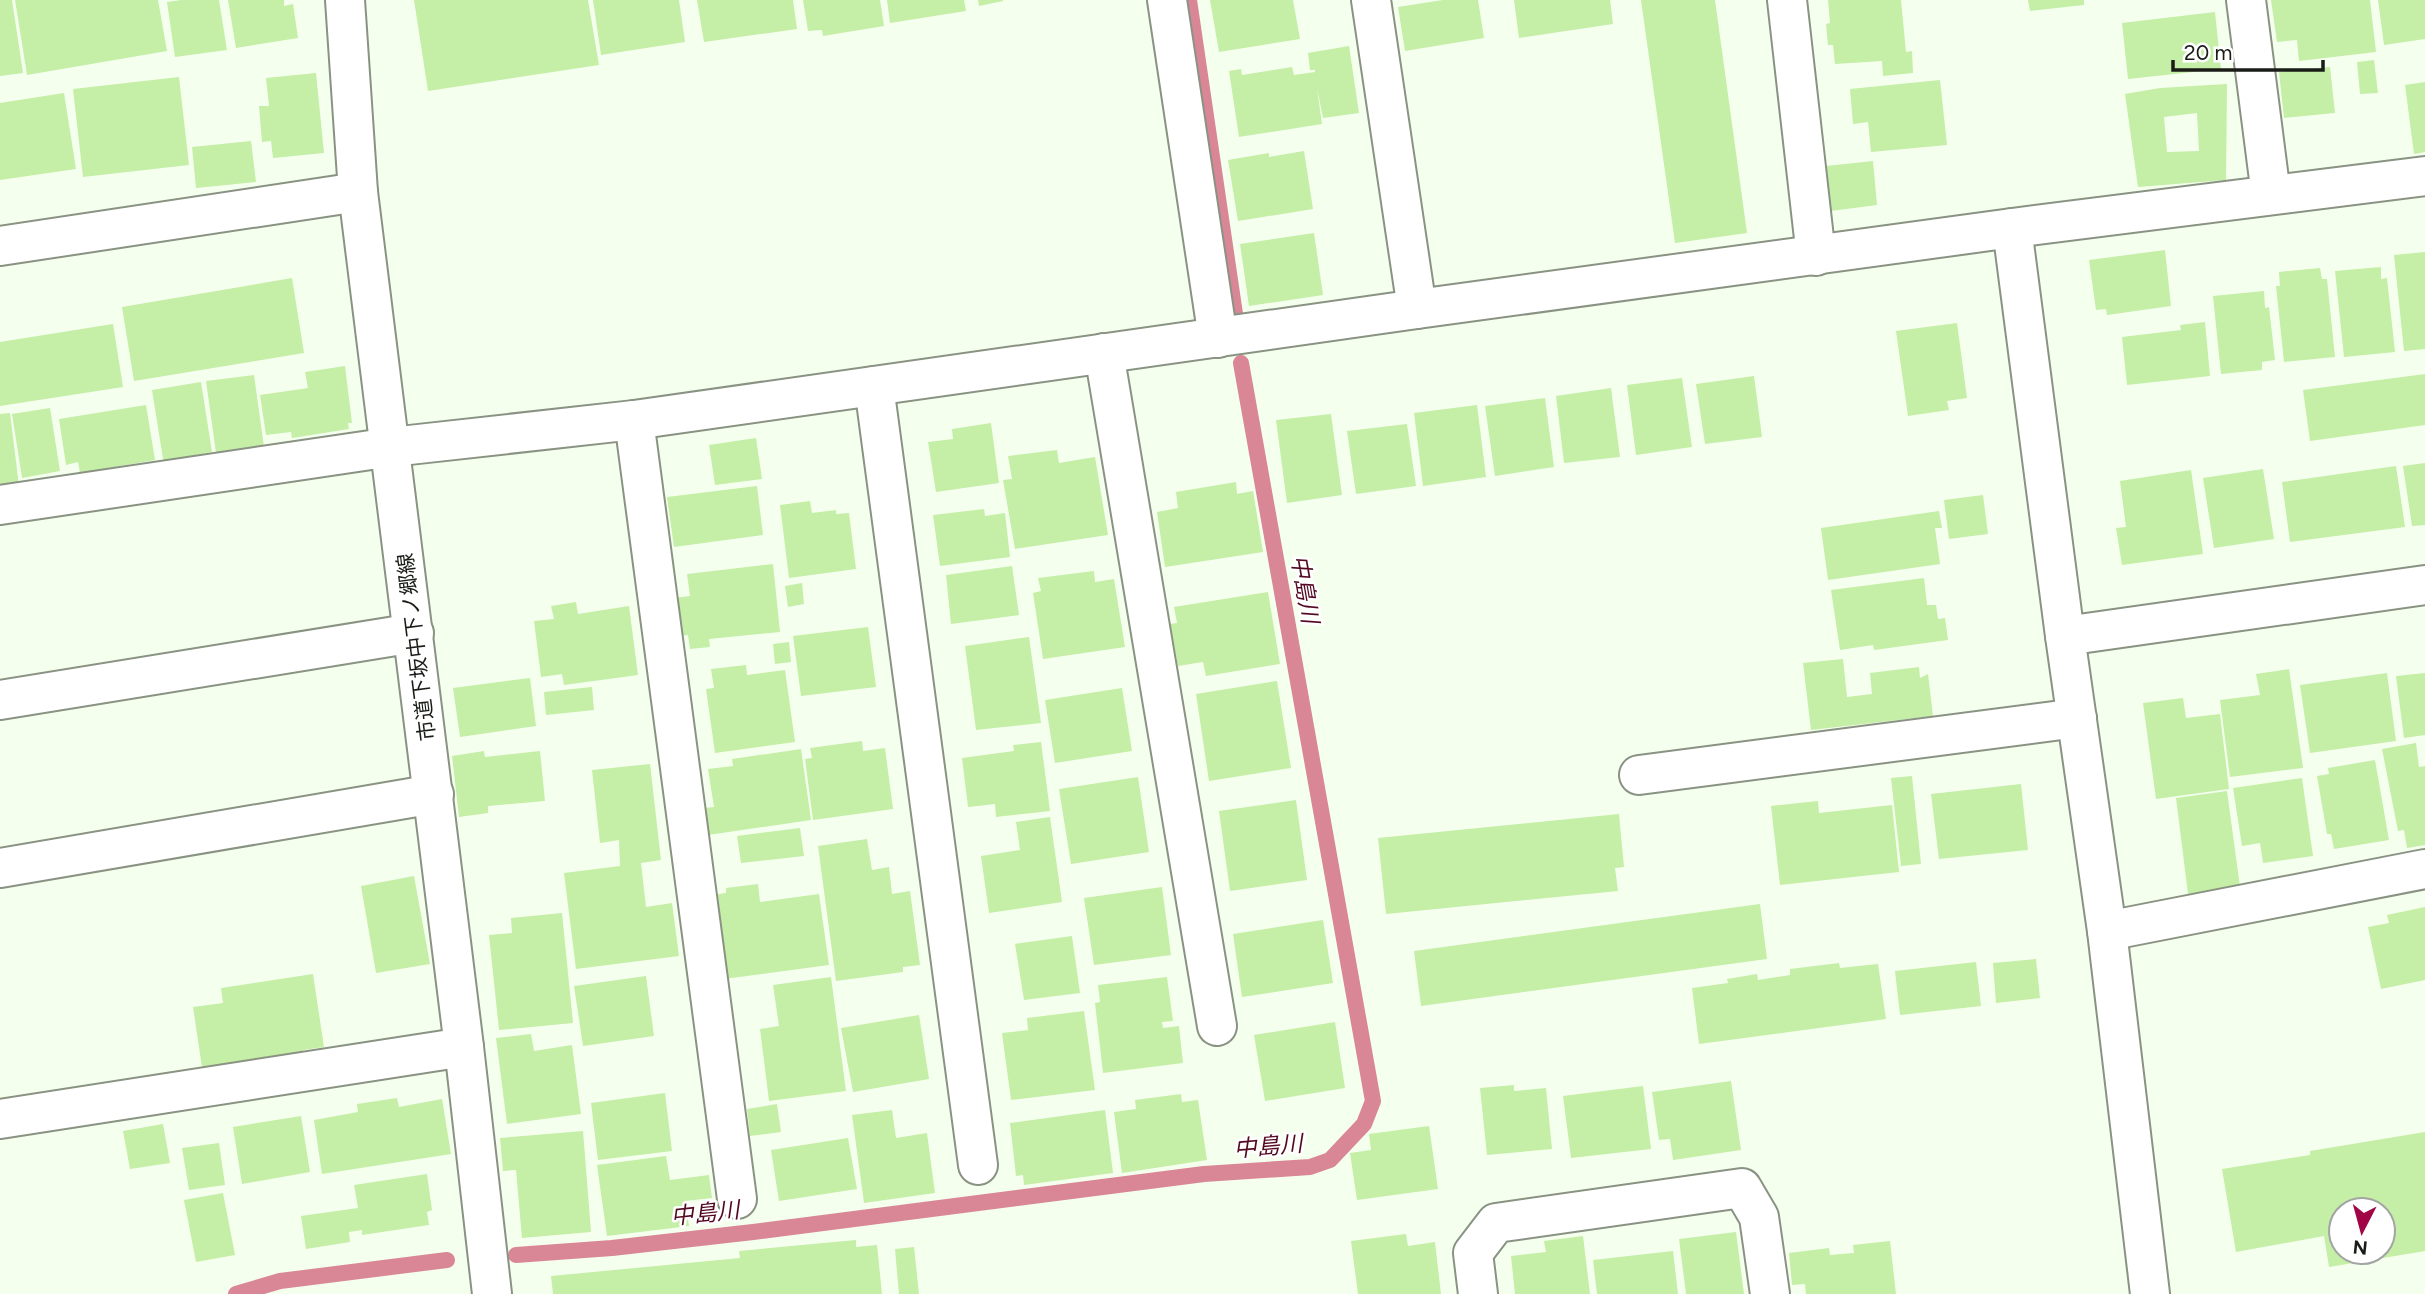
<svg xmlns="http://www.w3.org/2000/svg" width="2425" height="1294" viewBox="0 0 2425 1294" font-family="Figtree,'Noto Sans JP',sans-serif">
  <rect width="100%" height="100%" fill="#f5ffee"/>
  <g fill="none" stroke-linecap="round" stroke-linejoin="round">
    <g stroke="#d98696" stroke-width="16">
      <path d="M1189 0 1235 314"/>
      <path d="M516 1255 612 1248 753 1232 1204 1174 1310 1167 1330 1160 1364 1124 1373 1101 1241 363"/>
      <path d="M236 1294 280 1281 447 1260"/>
    </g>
  </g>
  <g fill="#c5eea7" fill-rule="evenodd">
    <path d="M0 0H12L23 73 0 76Z"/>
    <path d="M15 0H158L167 51 27 75Z"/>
    <path d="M181 0H219L227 50 175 57 167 2Z"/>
    <path d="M228 0H284V6L293 4 298 38 236 48Z"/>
    <path d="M414 0H588L599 65 428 91Z"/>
    <path d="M593 0H679L685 42 601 55Z"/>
    <path d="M697 0H793L797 29 704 42Z"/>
    <path d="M803 0H880L884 26 823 36 822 30 808 31Z"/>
    <path d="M887 0H964L966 11 890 23Z"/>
    <path d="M978 0H1003V1L979 6Z"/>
    <path d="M1210 0H1293L1300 39 1219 52Z"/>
    <path d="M1443 0H1478L1484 38 1405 51 1398 7Z"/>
    <path d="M1514 0H1610L1613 24 1519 38Z"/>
    <path d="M1641 0H1715L1747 233 1675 243Z"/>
    <path d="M1828 0H1901L1906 52 1912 51 1913 73 1883 76 1882 61 1835 64 1833 45H1828L1826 24 1830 23Z"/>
    <path d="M2028 0H2084V5L2030 11Z"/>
    <path d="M2271 0H2370L2376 52 2299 61 2297 40 2277 42Z"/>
    <path d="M2378 0H2425V39L2384 45Z"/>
    <path d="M2215 12 2221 69 2128 79 2122 23Z"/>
    <path d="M1349 46 1359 113 1323 118 1317 88 1322 124 1239 137 1229 71 1241 69 1242 75 1292 67 1294 75 1315 72V70H1310L1308 53Z"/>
    <path d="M2374 60 2378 93 2360 94 2357 62Z"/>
    <path d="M2330 67 2335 113 2284 118 2279 72Z"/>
    <path d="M316 73 324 153 273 158 271 141 262 142 259 106H269L266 78Z"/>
    <path d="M179 77 189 165 83 177 73 89Z"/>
    <path d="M1940 80 1947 145 1871 152 1868 122 1853 124 1850 89Z"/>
    <path d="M2425 82V152L2414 154 2405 85Z"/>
    <path d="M2227 84 2226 180 2138 187 2125 94 2160 88ZM2197 113 2199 151 2167 152 2164 117Z"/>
    <path d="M64 93 76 169 0 180V103Z"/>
    <path d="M251 141 256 182 196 188 192 147Z"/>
    <path d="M1304 151 1313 209 1238 221 1228 160 1269 153V157Z"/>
    <path d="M1873 161 1877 205 1831 211 1826 166Z"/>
    <path d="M1314 233 1323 295 1249 306 1240 244Z"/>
    <path d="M2165 250 2171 306 2107 315 2106 309 2096 310 2089 260Z"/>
    <path d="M2425 252V349L2404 351 2394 255Z"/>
    <path d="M2381 267V279L2387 278 2395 352 2344 357 2335 271Z"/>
    <path d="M2320 268 2322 279H2327L2335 357 2284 362 2276 286H2280L2279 272Z"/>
    <path d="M292 278 304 353 134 381 122 307Z"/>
    <path d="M2264 291 2265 308 2269 307 2275 360 2262 362V370L2221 374 2213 296Z"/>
    <path d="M2205 322 2210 376 2127 385 2122 337 2181 330 2180 325Z"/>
    <path d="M1957 323 1967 398 1947 401 1949 410 1908 416 1896 331Z"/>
    <path d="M113 324 123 387 0 406V342Z"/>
    <path d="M345 366 352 423H348L349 429 292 438 291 432 266 435 260 395 308 388 305 372Z"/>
    <path d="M2425 374V425L2310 441 2303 390Z"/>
    <path d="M254 375 264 447 216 453 206 381Z"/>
    <path d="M1754 376 1762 437 1705 444 1696 384Z"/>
    <path d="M1682 378 1692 447 1636 455 1627 385Z"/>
    <path d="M201 382 212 452 201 454 202 459 164 465 152 390Z"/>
    <path d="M1611 388 1620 457 1564 463 1556 396Z"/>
    <path d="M1545 398 1554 467 1495 476 1485 406Z"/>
    <path d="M146 405 155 460 80 473 78 462 66 465 59 419Z"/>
    <path d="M1477 405 1486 477 1423 486 1414 413Z"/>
    <path d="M50 408 60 471 22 478 12 414Z"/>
    <path d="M10 413 19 486 0 488V414Z"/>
    <path d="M1331 414 1342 495 1287 503 1276 420Z"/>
    <path d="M991 423 999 483 936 492 928 442 953 439 952 429Z"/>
    <path d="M1407 424 1416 486 1356 494 1347 431Z"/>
    <path d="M756 438 762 479 715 485 709 445Z"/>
    <path d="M1057 450 1059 463 1095 457 1108 535 1015 549 1003 480 1012 479 1008 456Z"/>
    <path d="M2425 463V525L2412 526 2403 466Z"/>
    <path d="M2396 466 2405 527 2290 542 2282 482Z"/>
    <path d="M2263 469 2274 539 2214 548 2203 478Z"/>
    <path d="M2191 470 2203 554 2122 565 2116 528 2126 527 2120 481Z"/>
    <path d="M1236 482 1237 494 1253 491 1263 552 1165 567 1157 512 1178 508 1176 492Z"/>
    <path d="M757 486 763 535 674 547 667 497Z"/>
    <path d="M1983 495 1988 534 1949 539 1944 500Z"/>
    <path d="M810 501 812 513 836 510V514L849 513 856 569 789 578 780 505Z"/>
    <path d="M984 509 985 516 1005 513 1010 557 940 566 933 515Z"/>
    <path d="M1939 511 1942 528H1935L1940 564 1828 580 1821 528Z"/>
    <path d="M773 564 780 632 709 639 710 647 690 649 688 635 678 636 674 598 690 596 687 574Z"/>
    <path d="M1012 566 1019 615 951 624 946 575Z"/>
    <path d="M1094 571 1095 582 1114 579 1125 647 1043 659 1033 593 1041 591 1038 578Z"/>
    <path d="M1924 578 1927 605H1936L1938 619 1945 618 1948 640 1874 650 1873 645 1840 650 1831 590Z"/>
    <path d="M802 583 804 604 788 607 785 586Z"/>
    <path d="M1268 592 1280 664 1206 676 1203 662 1178 666 1170 624 1177 623 1174 607Z"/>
    <path d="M576 602 578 614 629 606 638 675 564 685 562 674 541 677 534 621 554 619 551 606Z"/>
    <path d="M868 627 876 687 801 696 793 636Z"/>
    <path d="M1029 637 1041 723 976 730 965 646Z"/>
    <path d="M789 642 791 662 775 664 773 644Z"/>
    <path d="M1843 659 1847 697 1872 694 1870 673 1919 667 1920 678 1928 674 1933 716 1811 730 1803 663Z"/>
    <path d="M746 665 747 675 785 670 795 742 715 753 706 689 714 688 711 669Z"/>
    <path d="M2289 669 2303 768 2230 777 2220 700 2260 695 2256 674Z"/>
    <path d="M2387 673 2396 741 2310 753 2300 685Z"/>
    <path d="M2425 673V735L2404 738 2396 676Z"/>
    <path d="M530 678 536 726 460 737 453 688Z"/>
    <path d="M1277 681 1291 768 1209 781 1196 694Z"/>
    <path d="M592 687 594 710 546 715 544 692Z"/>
    <path d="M1122 688 1132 751 1055 763 1045 700Z"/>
    <path d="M2183 698 2186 718 2220 714 2229 789 2156 799 2143 703Z"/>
    <path d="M862 741 863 751 885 748 893 809 813 820 805 759 812 758 810 748Z"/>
    <path d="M1041 742 1050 811 996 817 995 804 968 807 962 758 1014 751 1013 745Z"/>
    <path d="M2416 743 2419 767 2425 766V845L2407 848 2404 830 2398 831 2382 749Z"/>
    <path d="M801 749 811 820 708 835 704 808 714 807 708 769 733 766 732 759Z"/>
    <path d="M484 751 485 757 540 751 545 801 488 806V813L459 817 452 756Z"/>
    <path d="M2375 760 2389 840 2334 849 2331 834H2327L2317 776 2329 774 2328 768Z"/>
    <path d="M650 764 661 860 641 863 646 907 672 903 679 956 576 969 564 873 620 866 619 840 600 843 592 770Z"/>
    <path d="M1912 776 1921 864 1901 866 1891 778Z"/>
    <path d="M1138 777 1149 852 1071 864 1059 789Z"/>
    <path d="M2302 778 2313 856 2263 863 2260 843 2242 846 2233 788Z"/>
    <path d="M2021 784 2028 850 1939 859 1931 794Z"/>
    <path d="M2227 791 2240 887 2188 894 2176 798Z"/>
    <path d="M1296 800 1307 880 1230 891 1219 811Z"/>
    <path d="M1818 801 1819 813 1892 805 1899 872 1780 885 1771 806Z"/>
    <path d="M1619 814 1624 867 1615 868 1618 891 1386 914 1378 838Z"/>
    <path d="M1050 817 1062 902 989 913 981 856 1020 850 1016 822Z"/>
    <path d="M800 828 804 856 741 863 737 836Z"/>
    <path d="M867 839 872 870 889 867 892 894 910 891 920 965 903 967V972L836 981 818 846Z"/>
    <path d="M414 876 430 964 376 973 361 886Z"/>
    <path d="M758 884 760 902 819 894 829 965 724 979 712 895 726 893V888Z"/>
    <path d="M1162 887 1171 955 1094 965 1084 898Z"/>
    <path d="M1760 904 1767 959 1421 1006 1414 951Z"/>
    <path d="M2425 907V980L2381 989 2368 927 2389 923 2387 915Z"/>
    <path d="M562 913 573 1023 499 1030 489 935 512 933 511 918Z"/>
    <path d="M1323 920 1333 983 1242 997 1233 934Z"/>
    <path d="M1072 936 1080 993 1024 1000 1015 944Z"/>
    <path d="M2036 959 2040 998 1996 1003 1993 963Z"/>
    <path d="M1976 962 1981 1006 1900 1015 1895 971Z"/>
    <path d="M1839 963 1840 968 1878 964 1886 1019 1699 1044 1692 988 1728 983 1727 979 1757 974 1758 980 1790 975V969Z"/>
    <path d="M313 974 324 1047 303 1050 304 1059 203 1074 193 1007 223 1003 221 988Z"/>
    <path d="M646 976 654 1036 583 1046 574 986Z"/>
    <path d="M831 977 846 1091 769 1101 760 1029 779 1026 773 985Z"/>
    <path d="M1167 977 1173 1021 1162 1022 1163 1028 1179 1026 1183 1063 1103 1073 1095 1003 1100 1002 1098 985Z"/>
    <path d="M1084 1011 1095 1090 1011 1100 1002 1033 1028 1030 1027 1018Z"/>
    <path d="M919 1015 929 1079 853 1092 841 1028Z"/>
    <path d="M1335 1022 1345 1088 1265 1101 1254 1035Z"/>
    <path d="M531 1034 534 1051 572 1045 581 1114 507 1124 496 1038Z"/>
    <path d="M1731 1081 1741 1150 1673 1160 1670 1139 1659 1140 1652 1092Z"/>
    <path d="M1514 1085V1091L1546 1088 1552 1149 1487 1155 1480 1088Z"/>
    <path d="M1643 1086 1651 1149 1571 1158 1563 1096Z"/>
    <path d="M665 1093 672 1151 598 1160 591 1103Z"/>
    <path d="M1181 1094 1182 1102 1198 1100 1207 1160 1122 1173 1114 1112 1136 1109 1135 1100Z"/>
    <path d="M397 1098 399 1107 442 1099 451 1154 322 1174 314 1120 358 1112 357 1104Z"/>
    <path d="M777 1104 781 1132 750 1136 747 1109Z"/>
    <path d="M892 1110 896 1138 927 1133 935 1193 864 1203 852 1115Z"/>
    <path d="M1105 1110 1113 1173 1024 1185 1023 1175 1016 1176 1010 1123Z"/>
    <path d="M301 1116 310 1172 242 1184 233 1127Z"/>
    <path d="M163 1124 170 1163 130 1169 123 1131Z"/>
    <path d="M1429 1126 1438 1189 1357 1200 1350 1153 1371 1150 1369 1134Z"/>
    <path d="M583 1131 591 1232 522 1238 516 1170 503 1171 500 1138Z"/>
    <path d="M2425 1132V1251L2329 1267 2324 1236 2236 1252 2222 1169 2310 1155V1151ZM2341 1210H2383V1252H2341Z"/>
    <path d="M848 1138 857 1189 779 1201 771 1150Z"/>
    <path d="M219 1143 225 1185 189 1190 182 1148Z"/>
    <path d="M666 1156 670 1180 709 1175 712 1198 685 1201 689 1226 607 1236 597 1165Z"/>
    <path d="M427 1174 432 1210 427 1212 429 1225 362 1235V1230L349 1232 350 1242 306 1249 301 1216 358 1208 354 1185Z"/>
    <path d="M223 1193 235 1255 196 1262 184 1200Z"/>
    <path d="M1736 1232 1744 1294H1686L1679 1239Z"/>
    <path d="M1406 1234 1408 1246 1435 1242 1441 1294H1358L1351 1241Z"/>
    <path d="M1583 1236 1590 1294H1515L1511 1256 1546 1252 1544 1241Z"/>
    <path d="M856 1240V1247L877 1245 882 1294H553L551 1276 740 1258 739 1251Z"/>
    <path d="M1890 1241 1896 1294H1806L1805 1284 1792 1285 1789 1253 1829 1248 1830 1255 1854 1253 1853 1245Z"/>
    <path d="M914 1247 919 1294H899L895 1249Z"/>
    <path d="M1673 1251 1678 1294H1597L1593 1260Z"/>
  </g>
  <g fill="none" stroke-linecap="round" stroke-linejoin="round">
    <g stroke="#8a9383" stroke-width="42">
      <g id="minor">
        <path d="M345 0 358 192 464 1047 492 1294"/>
        <path d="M1167 0 1218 338"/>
        <path d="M1371 0 1417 309"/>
        <path d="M1787 0 1816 256"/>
        <path d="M2246 0 2271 195"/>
        <path d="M2012 228 2065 636 2107 931 2150 1294"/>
        <path d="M0 246 358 192"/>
        <path d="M1104 353 1217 1026"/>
        <path d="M874 386 978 1165"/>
        <path d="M634 420 737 1199"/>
        <path d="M0 505 391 447 634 420 1417 309 2012 228 2425 176"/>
        <path d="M2065 636 2425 585"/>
        <path d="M0 700 414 633"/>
        <path d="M1639 775 2077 718"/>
        <path d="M0 868 434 794"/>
        <path d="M2107 931 2425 869"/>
        <path d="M0 1119 464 1047"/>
        <path d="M1478 1294 1473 1253 1496 1223 1742 1188 1759 1217 1770 1294"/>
      </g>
    </g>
    <use href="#minor" stroke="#fff" stroke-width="38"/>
  </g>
  <g text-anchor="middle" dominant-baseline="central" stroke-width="5" stroke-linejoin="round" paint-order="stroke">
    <g font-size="21" fill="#1a1d17" stroke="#fff">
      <text transform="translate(416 647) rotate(-97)">市道下坂中下ノ郷線</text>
    </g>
    <g font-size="23" font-style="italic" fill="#540923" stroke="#fff">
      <text transform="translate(1305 589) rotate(80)">中島川</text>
      <text transform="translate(1268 1146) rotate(-5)">中島川</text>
      <text transform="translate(705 1213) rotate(-6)">中島川</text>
    </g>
  </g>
  <g transform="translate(2362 1231) rotate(186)"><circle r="33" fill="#ffffff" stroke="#a3a5a2" stroke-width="2"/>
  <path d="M0-5L12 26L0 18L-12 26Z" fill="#a10545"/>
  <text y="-10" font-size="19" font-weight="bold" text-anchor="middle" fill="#1a1d17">N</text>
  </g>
  <path d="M2173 60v10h150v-10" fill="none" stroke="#1a1d17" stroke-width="3.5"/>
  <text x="2184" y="60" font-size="21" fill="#1a1d17" stroke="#ffffff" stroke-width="5" paint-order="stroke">20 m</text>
</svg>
